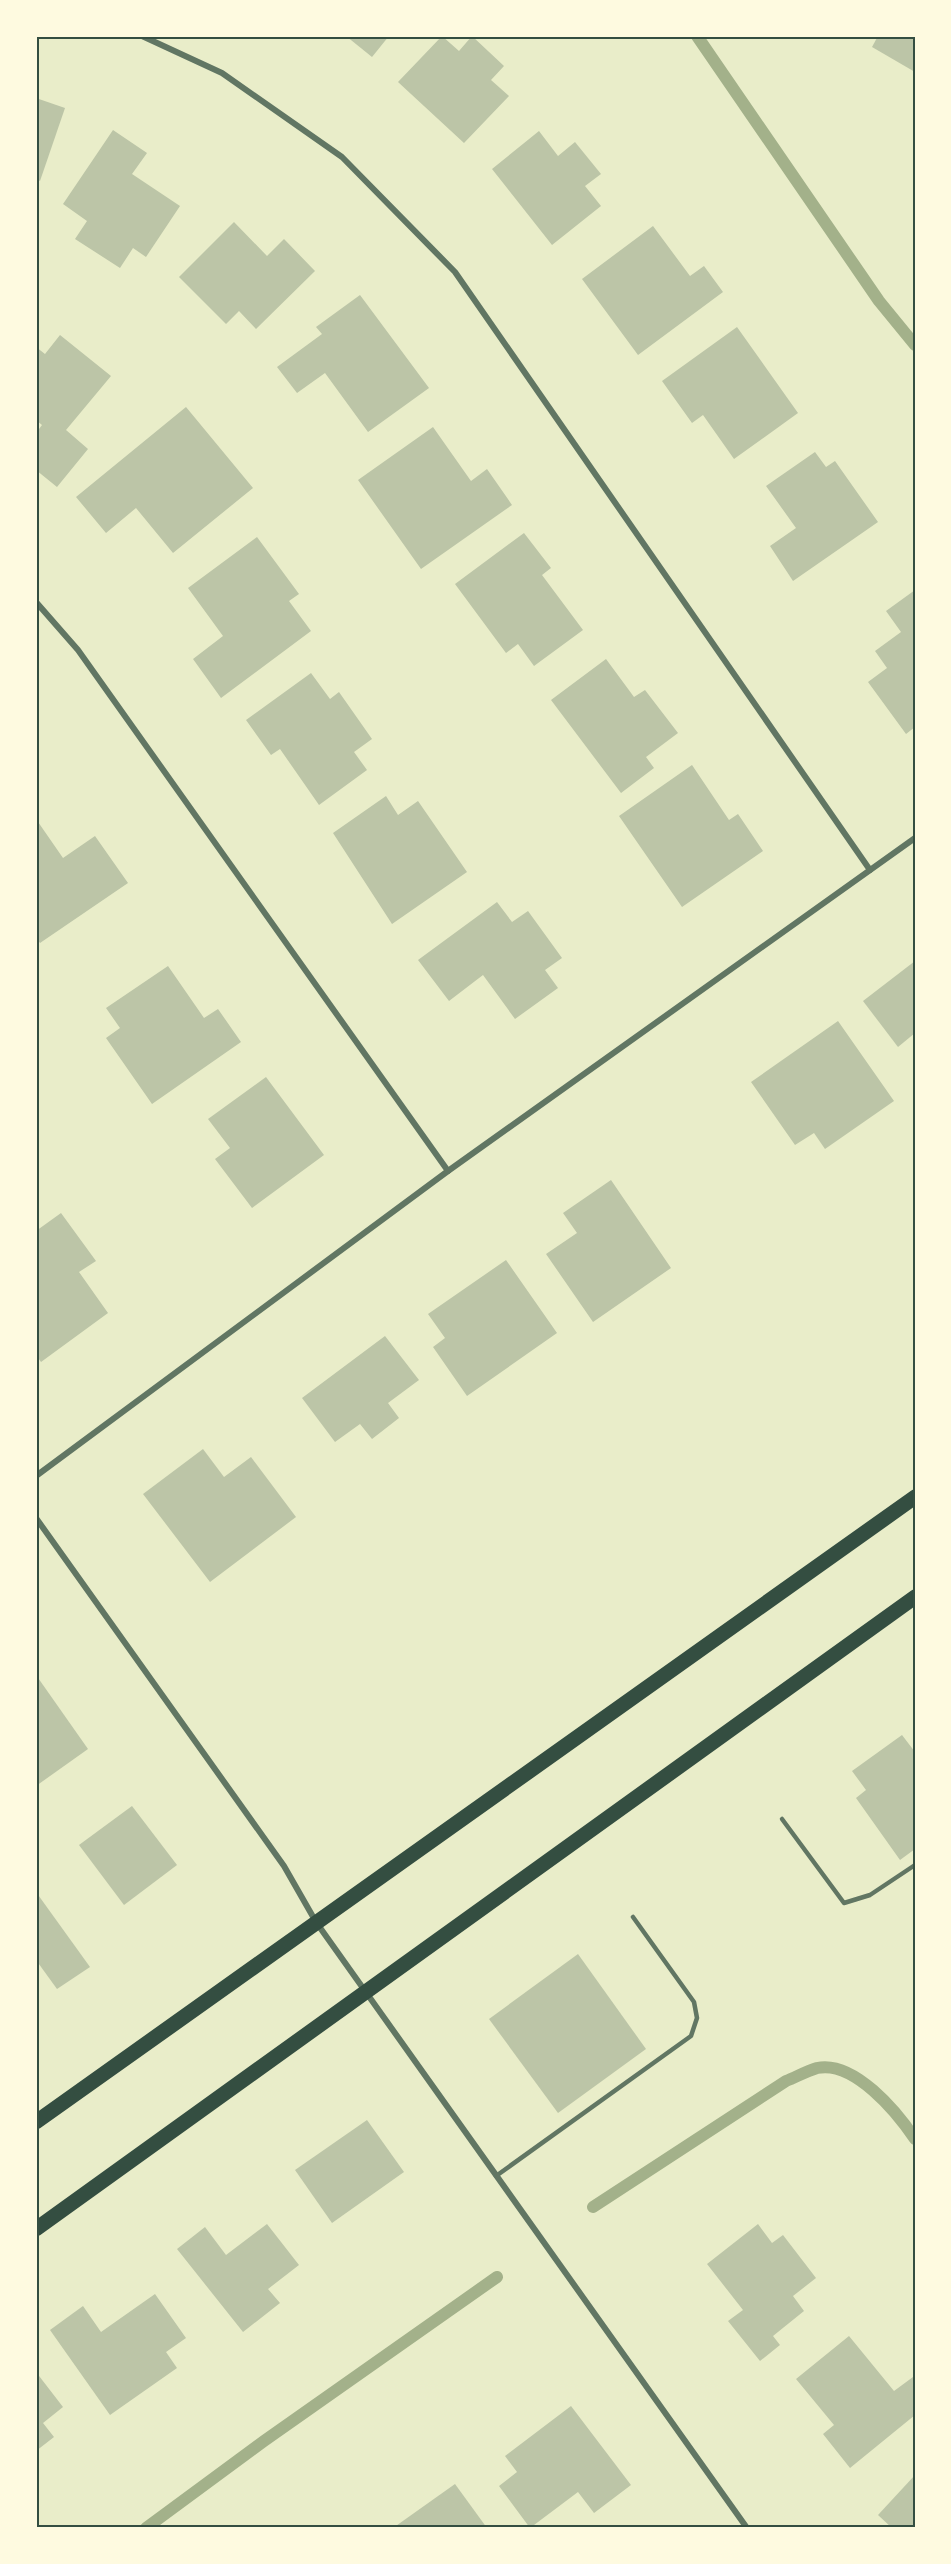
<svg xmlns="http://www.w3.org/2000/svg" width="951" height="2564" viewBox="0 0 951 2564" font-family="Jost,sans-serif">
  <rect width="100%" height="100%" fill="#e9edc9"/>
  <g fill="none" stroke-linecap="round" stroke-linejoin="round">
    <g stroke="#a3b18a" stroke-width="12">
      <path d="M697 36 879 301 915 345"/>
      <path d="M593 2207 786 2081C796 2077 807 2071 817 2068 854 2060 897 2112 915 2139"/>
      <path d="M146 2528 264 2441 497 2277"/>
    </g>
  </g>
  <g fill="#bcc5a7">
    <path d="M346 36H389L372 57Z"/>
    <path d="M442 36 459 51 472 36 504 66 491 80 509 96 464 143 398 82Z"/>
    <path d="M878 36H915V72L872 47Z"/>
    <path d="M36 98 65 108 40 181 36 179Z"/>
    <path d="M113 130 147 153 132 174 180 206 146 257 133 248 120 268 75 239 87 221 63 204Z"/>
    <path d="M539 131 558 156 575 142 601 174 585 186 601 206 552 245 492 169Z"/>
    <path d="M234 222 267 256 284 239 315 271 256 329 239 311 226 324 179 277Z"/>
    <path d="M653 226 690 276 704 266 723 292 638 355 582 279Z"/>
    <path d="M360 295 429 388 368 432 325 373 297 393 277 367 322 334 316 327Z"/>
    <path d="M737 327 798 413 734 459 703 415 692 423 662 381Z"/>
    <path d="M60 335 111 376 66 430 88 449 57 487 36 470V433L42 425 36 420V347L45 354Z"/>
    <path d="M186 407 253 488 173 553 136 508 106 533 76 497Z"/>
    <path d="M433 427 471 481 487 469 512 505 421 569 358 480Z"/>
    <path d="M815 452 826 467 835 461 878 522 793 581 770 546 796 528 766 486Z"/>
    <path d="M524 533 551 568 542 575 583 630 534 666 518 644 506 653 455 584Z"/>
    <path d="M257 537 299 594 289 601 311 631 221 698 193 659 223 636 188 588Z"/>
    <path d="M915 590V727L906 734 868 682 887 668 875 651 901 632 886 611Z"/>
    <path d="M606 659 634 697 645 690 678 733 646 757 654 768 621 793 551 700Z"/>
    <path d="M311 673 330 699 339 692 372 739 354 752 367 770 319 805 280 749 271 755 246 720Z"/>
    <path d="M692 765 729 820 738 814 763 851 682 907 619 816Z"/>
    <path d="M386 796 398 815 418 801 467 872 392 924 333 833Z"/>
    <path d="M36 819 63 858 95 836 128 883 40 943 36 938Z"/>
    <path d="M497 902 512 922 528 911 562 958 545 970 558 988 515 1019 483 975 449 1001 418 960Z"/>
    <path d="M915 961V1033L898 1047 863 1001Z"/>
    <path d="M168 966 204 1018 218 1009 241 1042 152 1104 106 1038 120 1028 106 1008Z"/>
    <path d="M838 1021 894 1101 825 1149 814 1133 795 1145 751 1082Z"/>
    <path d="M266 1077 324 1155 252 1208 215 1159 230 1148 208 1119Z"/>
    <path d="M611 1180 671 1268 593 1322 546 1254 577 1233 563 1213Z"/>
    <path d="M61 1213 96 1261 79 1272 108 1313 41 1362 36 1355V1231Z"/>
    <path d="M506 1260 557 1333 467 1396 433 1347 445 1338 428 1314Z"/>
    <path d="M385 1336 419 1380 388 1403 399 1418 372 1439 360 1424 335 1442 302 1398Z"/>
    <path d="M203 1449 224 1477 251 1457 296 1517 210 1582 143 1494Z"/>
    <path d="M36 1675 88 1749 36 1786Z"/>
    <path d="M902 1735 915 1752V1849L900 1860 856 1798 866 1790 852 1771Z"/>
    <path d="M132 1806 177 1865 124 1905 79 1845Z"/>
    <path d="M36 1892 90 1967 57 1989 36 1960Z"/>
    <path d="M578 1954 646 2049 558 2113 489 2019Z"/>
    <path d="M367 2120 404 2172 332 2223 295 2170Z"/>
    <path d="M267 2224 299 2265 268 2289 280 2303 243 2332 177 2249 205 2227 226 2255Z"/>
    <path d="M758 2224 772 2243 783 2235 816 2278 793 2296 804 2311 773 2336 780 2345 760 2361 728 2321 743 2310 707 2264Z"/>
    <path d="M155 2294 186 2338 166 2352 177 2368 110 2415 50 2330 83 2306 101 2332Z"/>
    <path d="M849 2336 894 2391 913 2377 915 2379V2415L850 2468 823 2434 834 2425 796 2379Z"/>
    <path d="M36 2372 63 2407 43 2423 54 2437 36 2451Z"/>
    <path d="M571 2406 631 2485 594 2513 578 2492 530 2528 499 2486 517 2472 505 2456Z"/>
    <path d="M915 2475V2528H892L878 2515Z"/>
    <path d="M455 2484 487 2528H393Z"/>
  </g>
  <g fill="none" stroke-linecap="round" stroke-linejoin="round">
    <g stroke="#617663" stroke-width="4.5">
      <path d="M782 1819 844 1903 870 1895 915 1865"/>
      <path d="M496 2176 691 2036 697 2018 694 2002 633 1917"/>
    </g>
    <g stroke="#617663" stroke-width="6">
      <path d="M142 36 222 73 342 157 455 272 870 870"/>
      <path d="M36 602 78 650 448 1171"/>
      <path d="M36 1476 448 1171 915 838"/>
      <path d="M36 1518 284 1866 316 1922 747 2528"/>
    </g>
    <g stroke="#344e41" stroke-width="15">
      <path d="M36 2122 915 1497"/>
      <path d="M36 2229 915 1597"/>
    </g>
  </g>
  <rect width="951" height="2564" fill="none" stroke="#fefae0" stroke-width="75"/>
  <rect x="38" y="38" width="876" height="2488" fill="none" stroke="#344e41" stroke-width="2"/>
</svg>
